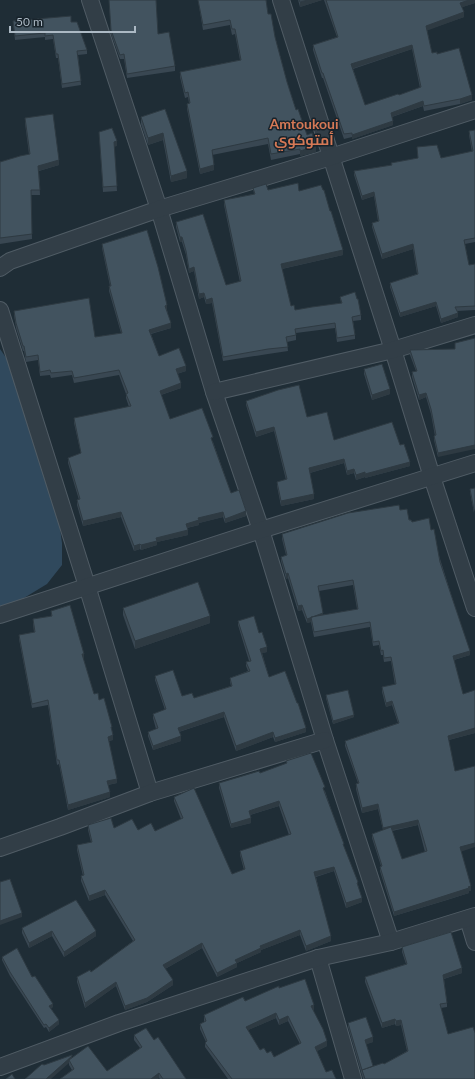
<svg xmlns="http://www.w3.org/2000/svg" width="475" height="1079" viewBox="0 0 475 1079" font-family="Lato,Cairo,sans-serif">
  <rect width="100%" height="100%" fill="#1f2d36"/>
  <path fill="#30495d" d="M0 349 9 362 18 385 24 412 56 499 62 543V565L47 584 19 601 0 609Z"/>
  <g fill="none" stroke-linecap="round" stroke-linejoin="round">
    <g stroke="#505c65" stroke-width="18">
      <g id="minor">
        <path d="M90 0 159 209 214 392 261 530 325 740 391 942"/>
        <path d="M281 0 393 350 432 477 475 608"/>
        <path d="M0 268 10 261 159 209 331 157 475 110"/>
        <path d="M0 310 87 586 150 793"/>
        <path d="M214 392 393 350 475 325"/>
        <path d="M0 615 261 530 475 463"/>
        <path d="M0 848 60 827 150 793 325 740"/>
        <path d="M468 919 475 942"/>
        <path d="M318 958 353 1079"/>
        <path d="M0 1067 119 1023 318 958 391 942 475 916"/>
      </g>
    </g>
    <use href="#minor" stroke="#323e47" stroke-width="16"/>
  </g>
  <g fill="#394752" fill-rule="evenodd">
    <path d="M109 0H156L158 34 175 66V71L127 78 124 59H120L111 34Z"/>
    <path d="M198 0H266L268 14 275 37 287 82 296 110 307 135 316 152 300 156V154L271 160 268 144 212 155 214 170 200 174 187 109V104L189 103 188 97 185 98 180 77V72L240 60 235 34 232 35 230 25 203 30Z"/>
    <path d="M298 0H322L300 7Z"/>
    <path d="M324 0H475V3L462 7 464 17 427 30 432 53 437 54 472 100 460 104 424 111 423 106 392 117 393 125 352 139V137L344 139 323 78H322L313 50V45L337 37ZM412 49 420 88 399 95 365 105 353 69Z"/>
    <path d="M13 21 71 22 87 50V54L78 55 81 85 62 88 58 58H56L53 39 45 40V37L15 40Z"/>
    <path d="M165 109 187 178 171 182 163 140 148 145 141 124V117Z"/>
    <path d="M25 118 59 165 39 171 40 195H31L32 239 0 244V162L29 154 25 123Z"/>
    <path d="M475 130V242L465 244 469 265 475 264V310L457 311 458 317 441 323 436 306 400 317 390 287V283L417 274 413 249 382 259 372 227V223L378 221 374 196 362 200 354 175V171L391 165V163L418 158 417 147 441 158 472 152 469 135V131Z"/>
    <path d="M99 132 117 146H114L117 191 103 192Z"/>
    <path d="M253 188 268 190 299 191 343 255 282 269 291 306 295 310 341 303 340 297 361 315V320L353 321 355 335V339L337 342 335 328 296 333V340L287 342 288 351 268 354 223 361 212 303 206 304 204 297 199 299 194 271 189 273 186 255 182 242H180L176 227V222L226 285 240 282 224 205V200L254 194Z"/>
    <path d="M102 244 167 310 171 328 151 334 159 356 186 371 177 374 181 388 161 395 170 419 213 442 231 493 246 516 225 523 223 517 199 523V525L187 528 188 535 157 542V545L141 550 140 549 134 551 121 517 83 526 77 505V500H79L68 463V458L81 454 74 423V418L129 407 126 398V394L119 375 74 383 72 375 51 378 50 375 40 376 38 360 26 362 24 351H23L16 328 14 315V311L95 337 121 333 109 291V286H110L102 248Z"/>
    <path d="M475 338 438 457 434 440V436H435L431 414 426 397 419 400 412 377V372L416 371 410 355V350L455 349Z"/>
    <path d="M364 369 390 394 372 400 364 374Z"/>
    <path d="M246 401 307 417 334 440 400 445 410 466 365 478V477L356 480 354 473 347 475 344 463 310 473 314 499 281 506 277 486V482L286 480 274 431 256 437 246 405Z"/>
    <path d="M475 488 474 513 470 492V489Z"/>
    <path d="M400 510 412 522 431 530 470 655 454 660 463 694 475 733 449 740 461 851 471 891H469V893L447 900 394 916 380 871V867L381 866 372 838V834L383 830 378 809 362 813 356 789V784L358 783 345 746V741L398 723 392 705 386 707 382 692V687L395 685 391 661 384 662 383 655H381L379 645 373 646 370 627 314 637 311 622 307 623 302 610 298 611 288 578 286 579 281 561V557L286 555 282 539V534ZM353 585 357 609 323 615 319 591ZM418 825 425 852 402 859 392 831Z"/>
    <path d="M123 608 210 623 135 649 123 615Z"/>
    <path d="M51 611 84 658H83L94 694 99 700 112 730 113 740 109 741 117 783 108 785 110 797 68 810 59 764 57 765 48 705 32 708 19 639V635L34 632 33 624V619L51 616Z"/>
    <path d="M238 621 259 633 267 652 262 653 269 677 306 732 275 742 273 737 236 751 224 717 179 732 181 741 153 750 148 736V732L156 729 153 718V714L165 710 155 680V676L182 696 194 698 231 686 230 682V678L248 671 246 666V662L249 661 238 625Z"/>
    <path d="M326 695 354 717 333 724 326 698Z"/>
    <path d="M286 761 325 791 344 848 358 885 362 902 346 908 334 871 316 877 331 941 306 951 300 935 261 950V952L237 963V967L217 977 202 948 165 969 173 985 147 1002 125 1010 116 986 85 1008 77 982V977L91 972 133 941 105 895 89 901 81 881V876H83L77 850V845L91 842 88 830V825L138 830 155 831 181 819 174 801V797L232 874 244 870 240 855V851L289 835 279 806 250 815 251 823 231 828 219 788V783L260 773 286 764Z"/>
    <path d="M22 928 96 936 64 957 52 936 29 948 22 933Z"/>
    <path d="M402 947 462 973 444 979 447 1003V1007L441 1008 448 1034 475 1079H363L348 1027V1023L373 1042 366 1044 373 1066 384 1064 407 1051 401 1025 396 1026 395 1024 382 1028 365 982V977L406 964 402 952Z"/>
    <path d="M2 957 32 977 53 1007 51 1008 59 1024 49 1032 46 1027 44 1028 10 976 2 960Z"/>
    <path d="M279 988 314 1009 313 1010 327 1046 317 1051 326 1072 336 1079H228L205 1047V1043L206 1042 200 1029V1024L204 1022V1015L245 1001ZM276 1018 279 1025 288 1021 300 1044 274 1057 260 1050 248 1030Z"/>
    <path d="M134 1035 154 1040 186 1079H160L159 1078 157 1079H60L72 1070 69 1065V1063L44 1065 72 1058 107 1071 140 1048 134 1040Z"/>
  </g>
  <g fill="#2e3a42">
    <path d="M308 0H322L300 7V2Z"/>
    <path d="M469 0H475V3L460 8V3Z"/>
    <path d="M464 12V17L426 31V26Z"/>
    <path d="M412 45V49L351 69V64Z"/>
    <path d="M472 95V100L460 104V99Z"/>
    <path d="M423 101V106L391 117V113Z"/>
    <path d="M393 121V125L352 139V135Z"/>
    <path d="M163 133V140L148 145V138Z"/>
    <path d="M117 141V146L114 147V142Z"/>
    <path d="M316 146V152L300 156V151Z"/>
    <path d="M59 160V165L38 171V166Z"/>
    <path d="M214 165V170L200 174V169Z"/>
    <path d="M187 171V178L171 182V176Z"/>
    <path d="M374 192V196L362 200V196Z"/>
    <rect x="180" y="237" width="2" height="5"/>
    <path d="M413 244V249L382 259V254Z"/>
    <path d="M343 250V255L281 269V264Z"/>
    <path d="M194 267V271L189 273V269Z"/>
    <path d="M204 293V297L199 299V294Z"/>
    <path d="M212 298V303L206 304V300Z"/>
    <path d="M436 302V306L400 317V313Z"/>
    <path d="M167 305V310H165V306Z"/>
    <path d="M458 313V317L441 323V319Z"/>
    <path d="M171 323V328L149 334V330Z"/>
    <path d="M186 366V371L176 374V369Z"/>
    <path d="M181 383V388L160 395V391Z"/>
    <path d="M390 389V394L372 400V395Z"/>
    <path d="M426 393V397L419 400V395Z"/>
    <path d="M274 427V431L256 437V432Z"/>
    <path d="M475 445V449L438 457V453Z"/>
    <path d="M344 459V463L309 473V468Z"/>
    <path d="M410 462V466L365 478V474Z"/>
    <path d="M354 469V473L347 475V471Z"/>
    <path d="M365 472V477L356 480V475Z"/>
    <path d="M314 494V499L281 506V501Z"/>
    <path d="M246 511V516L225 523V519Z"/>
    <path d="M121 512V517L83 526V521Z"/>
    <path d="M223 512V517L199 523V525L186 528V524L198 518Z"/>
    <path d="M188 530V535L157 542V545L141 550V545L156 538Z"/>
    <path d="M140 544V549L134 551V546Z"/>
    <path d="M288 573V578L286 579V574Z"/>
    <path d="M302 605V610L298 611V606Z"/>
    <path d="M323 613V618L311 617V622L307 623V619Z"/>
    <path d="M210 616V623L135 649V641Z"/>
    <path d="M267 647V652L260 654V649Z"/>
    <path d="M470 651V655L453 660V656Z"/>
    <path d="M82 654H84V658L82 659Z"/>
    <path d="M392 701V705L386 707V703Z"/>
    <path d="M224 712V717L178 732V728Z"/>
    <path d="M354 715V717L333 724V721Z"/>
    <path d="M306 728V732L275 742V738Z"/>
    <path d="M475 728V733L448 740V736Z"/>
    <path d="M273 732V737L236 751V746Z"/>
    <path d="M113 735V740L108 741V737Z"/>
    <path d="M181 736V741L153 750V746Z"/>
    <path d="M117 779V783L107 785V781Z"/>
    <path d="M110 792V797L68 810V805Z"/>
    <path d="M279 801V806L249 815V811Z"/>
    <path d="M378 804V809L362 813V808Z"/>
    <path d="M251 818V823L231 828V824Z"/>
    <path d="M418 820V825L383 832V828Z"/>
    <path d="M475 843V847L460 852V847Z"/>
    <path d="M334 867V871L314 877V872Z"/>
    <path d="M471 886V891H469V893L394 916V912Z"/>
    <path d="M105 890V895L89 901V896Z"/>
    <path d="M362 898V902L346 908V903Z"/>
    <path d="M22 913V917L0 925V921Z"/>
    <path d="M300 930V935L261 950V952L237 963V967L217 977V973L235 960 260 946Z"/>
    <path d="M52 931V936L29 948V943Z"/>
    <path d="M96 931V936L64 957V952Z"/>
    <path d="M331 936V941L306 951V946Z"/>
    <path d="M202 943V948L163 970V965Z"/>
    <path d="M462 968V973L443 979V975Z"/>
    <path d="M173 980V985L147 1002 125 1010V1006Z"/>
    <path d="M116 982V986L85 1008V1003Z"/>
    <path d="M53 1004V1007L49 1009V1006Z"/>
    <path d="M314 1005V1009L311 1010V1006Z"/>
    <path d="M276 1013V1018L246 1031V1027Z"/>
    <path d="M288 1016V1021L279 1025V1020Z"/>
    <path d="M395 1019V1024L382 1028V1023Z"/>
    <path d="M59 1020V1024L49 1032V1028Z"/>
    <path d="M401 1020V1025L396 1026V1021Z"/>
    <path d="M373 1037V1042L365 1045V1040Z"/>
    <path d="M327 1041V1046L315 1052V1047Z"/>
    <path d="M72 1056V1060H69V1063L51 1079H46Z"/>
    <path d="M159 1073V1078L157 1079H151Z"/>
  </g>
  <g fill="#42535f" stroke="#2e3a42" fill-rule="evenodd">
    <path d="M109 0H156L158 34 169 32 175 66 127 74 124 54 120 55 111 30Z"/>
    <path d="M198 0H266L268 14H271L275 37 287 82 296 110 298 109 307 135 312 133 316 146 300 151V149L271 154 268 138 212 150 214 165 200 169 187 104 190 103 188 92 185 93 180 72 241 60 235 29H232L230 20 203 25Z"/>
    <path d="M299 0H308L300 2Z"/>
    <path d="M326 0H469L460 3 464 12 426 26 432 53 437 52V54L459 48 472 95 460 99 424 106 423 101 391 113 393 121 352 135V133L344 134 323 73H322L313 45 338 37ZM412 45 421 87 399 95 398 94 365 105 351 64Z"/>
    <path d="M71 16V22H77L87 50 77 51 81 81 62 84 58 54H56L53 35 45 36V33L15 36 13 21Z"/>
    <path d="M165 109 187 171 171 176 163 133 148 138 141 117Z"/>
    <path d="M53 114 59 160 38 166 40 190H31L32 234 0 238V162L20 156 30 154 25 118Z"/>
    <path d="M112 128 117 141 114 142 117 186 103 187 99 132Z"/>
    <path d="M475 130V238L464 240 469 265 475 264V306L455 307 458 313 441 319 436 302 400 313 390 283 418 274 413 244 382 254 372 223 379 221 374 192 362 196 354 171 392 165 391 163 418 158 417 147 437 145 441 158 473 151 469 131Z"/>
    <path d="M298 183 299 191 321 185 323 190H324L330 211H331L343 250 281 264 291 306 294 305 295 310 312 307 342 303 340 297 355 292 357 299H358L361 315 352 317 355 335 337 338 335 323 295 329 296 335 286 337 288 347 268 349 223 357 212 298 206 300 204 293 199 294 194 267 189 269 186 251 182 237H180L176 222 203 214 226 285 241 281 224 200 255 194 253 188 266 184 268 190Z"/>
    <path d="M147 230 158 267 167 305 165 306 171 323 149 330 159 356 179 348 186 366 176 369 181 383 160 391 170 419 202 408 213 437 211 438 231 493 239 490 246 511 225 519 223 512 198 518 199 520 186 524 188 530 156 538 157 541 141 545 140 544 134 546 121 512 83 521 77 500 80 499 68 458 81 453 74 418 131 406 126 394 128 393 119 370 74 378 72 371 51 373 50 370 40 372 38 355 26 357 24 346H23L16 323 14 311 89 298 95 337 122 333 109 286H111L102 244Z"/>
    <path d="M475 338V445L438 453 434 436 436 435 431 409 426 393 419 395 412 372 417 371 410 350 455 349V343Z"/>
    <path d="M382 364 390 389 372 395 364 369Z"/>
    <path d="M299 385 307 417 327 412 334 440 392 422 400 445 404 444 410 462 365 474V472L356 475 354 469 347 471 344 459 309 468 314 494 281 501 277 482 287 479 274 427 256 432 246 401 278 390Z"/>
    <path d="M475 488V510H474L470 489Z"/>
    <path d="M399 505 400 510 407 509 409 520H411L412 522 429 518 431 530 434 529 440 562 470 651 453 656 463 694 475 690V728L448 736 455 771 475 766V843L460 847 471 886 468 887 469 888 394 912 380 867 382 866 372 834 391 827 402 859 427 851 418 820 383 828 378 804 362 808 356 784 359 783 345 741 399 723 392 701 386 703 382 687 396 684 391 657 384 658 383 650 381 651 379 641 373 642 370 622 314 632 311 617 358 609 353 580 318 586 323 613 307 619 302 605 298 606 288 573 286 574 281 557 287 555 282 534 348 513Z"/>
    <path d="M198 582 210 616 135 641 123 608Z"/>
    <path d="M70 605 84 654H82L94 694 98 693 99 700 104 698 112 727H111L113 735 108 737 117 779 107 781 110 792 68 805 59 760H57L48 700 32 704 19 635 35 632 33 619 52 616 51 611Z"/>
    <path d="M254 616 259 633 262 632 267 647 260 649 269 677 285 671 297 703H298L306 728 275 738 273 732 236 746 224 712 178 728 181 736 153 746 148 732 158 728 153 714 166 709 155 676 173 670 182 696 192 693 194 698 232 686 230 678 250 671 246 662 251 661 238 621Z"/>
    <path d="M348 690 354 715 333 721 326 695Z"/>
    <path d="M311 753 325 787 323 788 344 844H343L358 882 357 883 362 898 346 903 334 867 314 872 331 936 306 946 300 930 260 946 261 948 235 960 237 963 217 973 202 943 163 965 173 980 147 998 125 1006 116 982 85 1003 77 977 90 970 91 972 135 940 105 890 89 896 81 876 84 875 77 845 92 842 88 825 111 818 114 828 132 819 138 830 151 823 155 831 183 818 174 797 194 788 232 874 245 869 240 851 291 834 279 801 249 811 251 818 231 824 219 783 259 771 260 773 287 763 286 761Z"/>
    <path d="M10 879 22 913 0 921V882Z"/>
    <path d="M76 900 96 931 64 952 52 931 29 943 22 928Z"/>
    <path d="M451 932 462 968 443 975 447 1003 440 1004 448 1034 473 1027 475 1033V1079H365L362 1070 383 1063 384 1064 408 1051 401 1020 396 1021 395 1019 382 1023 365 977 407 964 402 947Z"/>
    <path d="M17 948 32 977 35 976 53 1004 49 1006 59 1020 49 1028 46 1024 44 1025 10 972 2 957Z"/>
    <path d="M305 979 314 1005 311 1006 323 1029 327 1041 315 1047 326 1072 332 1070 336 1079H232L205 1043 207 1041 200 1024 206 1021 204 1015 243 997 245 1001 279 986V988ZM276 1013 279 1020 288 1016 301 1043 274 1057 271 1051 267 1053 264 1048 260 1050 246 1027Z"/>
    <path d="M366 1017 373 1037 365 1040 373 1066 362 1070 348 1023Z"/>
    <path d="M146 1028 154 1040 158 1037 186 1079H163L159 1073 151 1079H60L74 1069 69 1060 88 1046 107 1071 142 1047 134 1035Z"/>
    <path d="M72 1055V1056L46 1079H25L42 1064 44 1065Z"/>
    <path d="M12 1074 15 1079H6Z"/>
  </g>
  <g text-anchor="middle" dominant-baseline="central" stroke-width="3" stroke-linejoin="round" paint-order="stroke">
    <g font-size="14" font-weight="bold" fill="#d57956" stroke="#18232b">
      <text x="304" y="123">Amtoukoui<tspan x="304" dy="16">أمتوكوي</tspan></text>
    </g>
  </g>
  <path d="M10 26v6h125v-6" fill="none" stroke="#acb9c4" stroke-width="2"/>
  <text x="16" y="26" font-size="12" fill="#acb9c4" stroke="#18232b" stroke-width="3" paint-order="stroke">50 m</text>
</svg>
